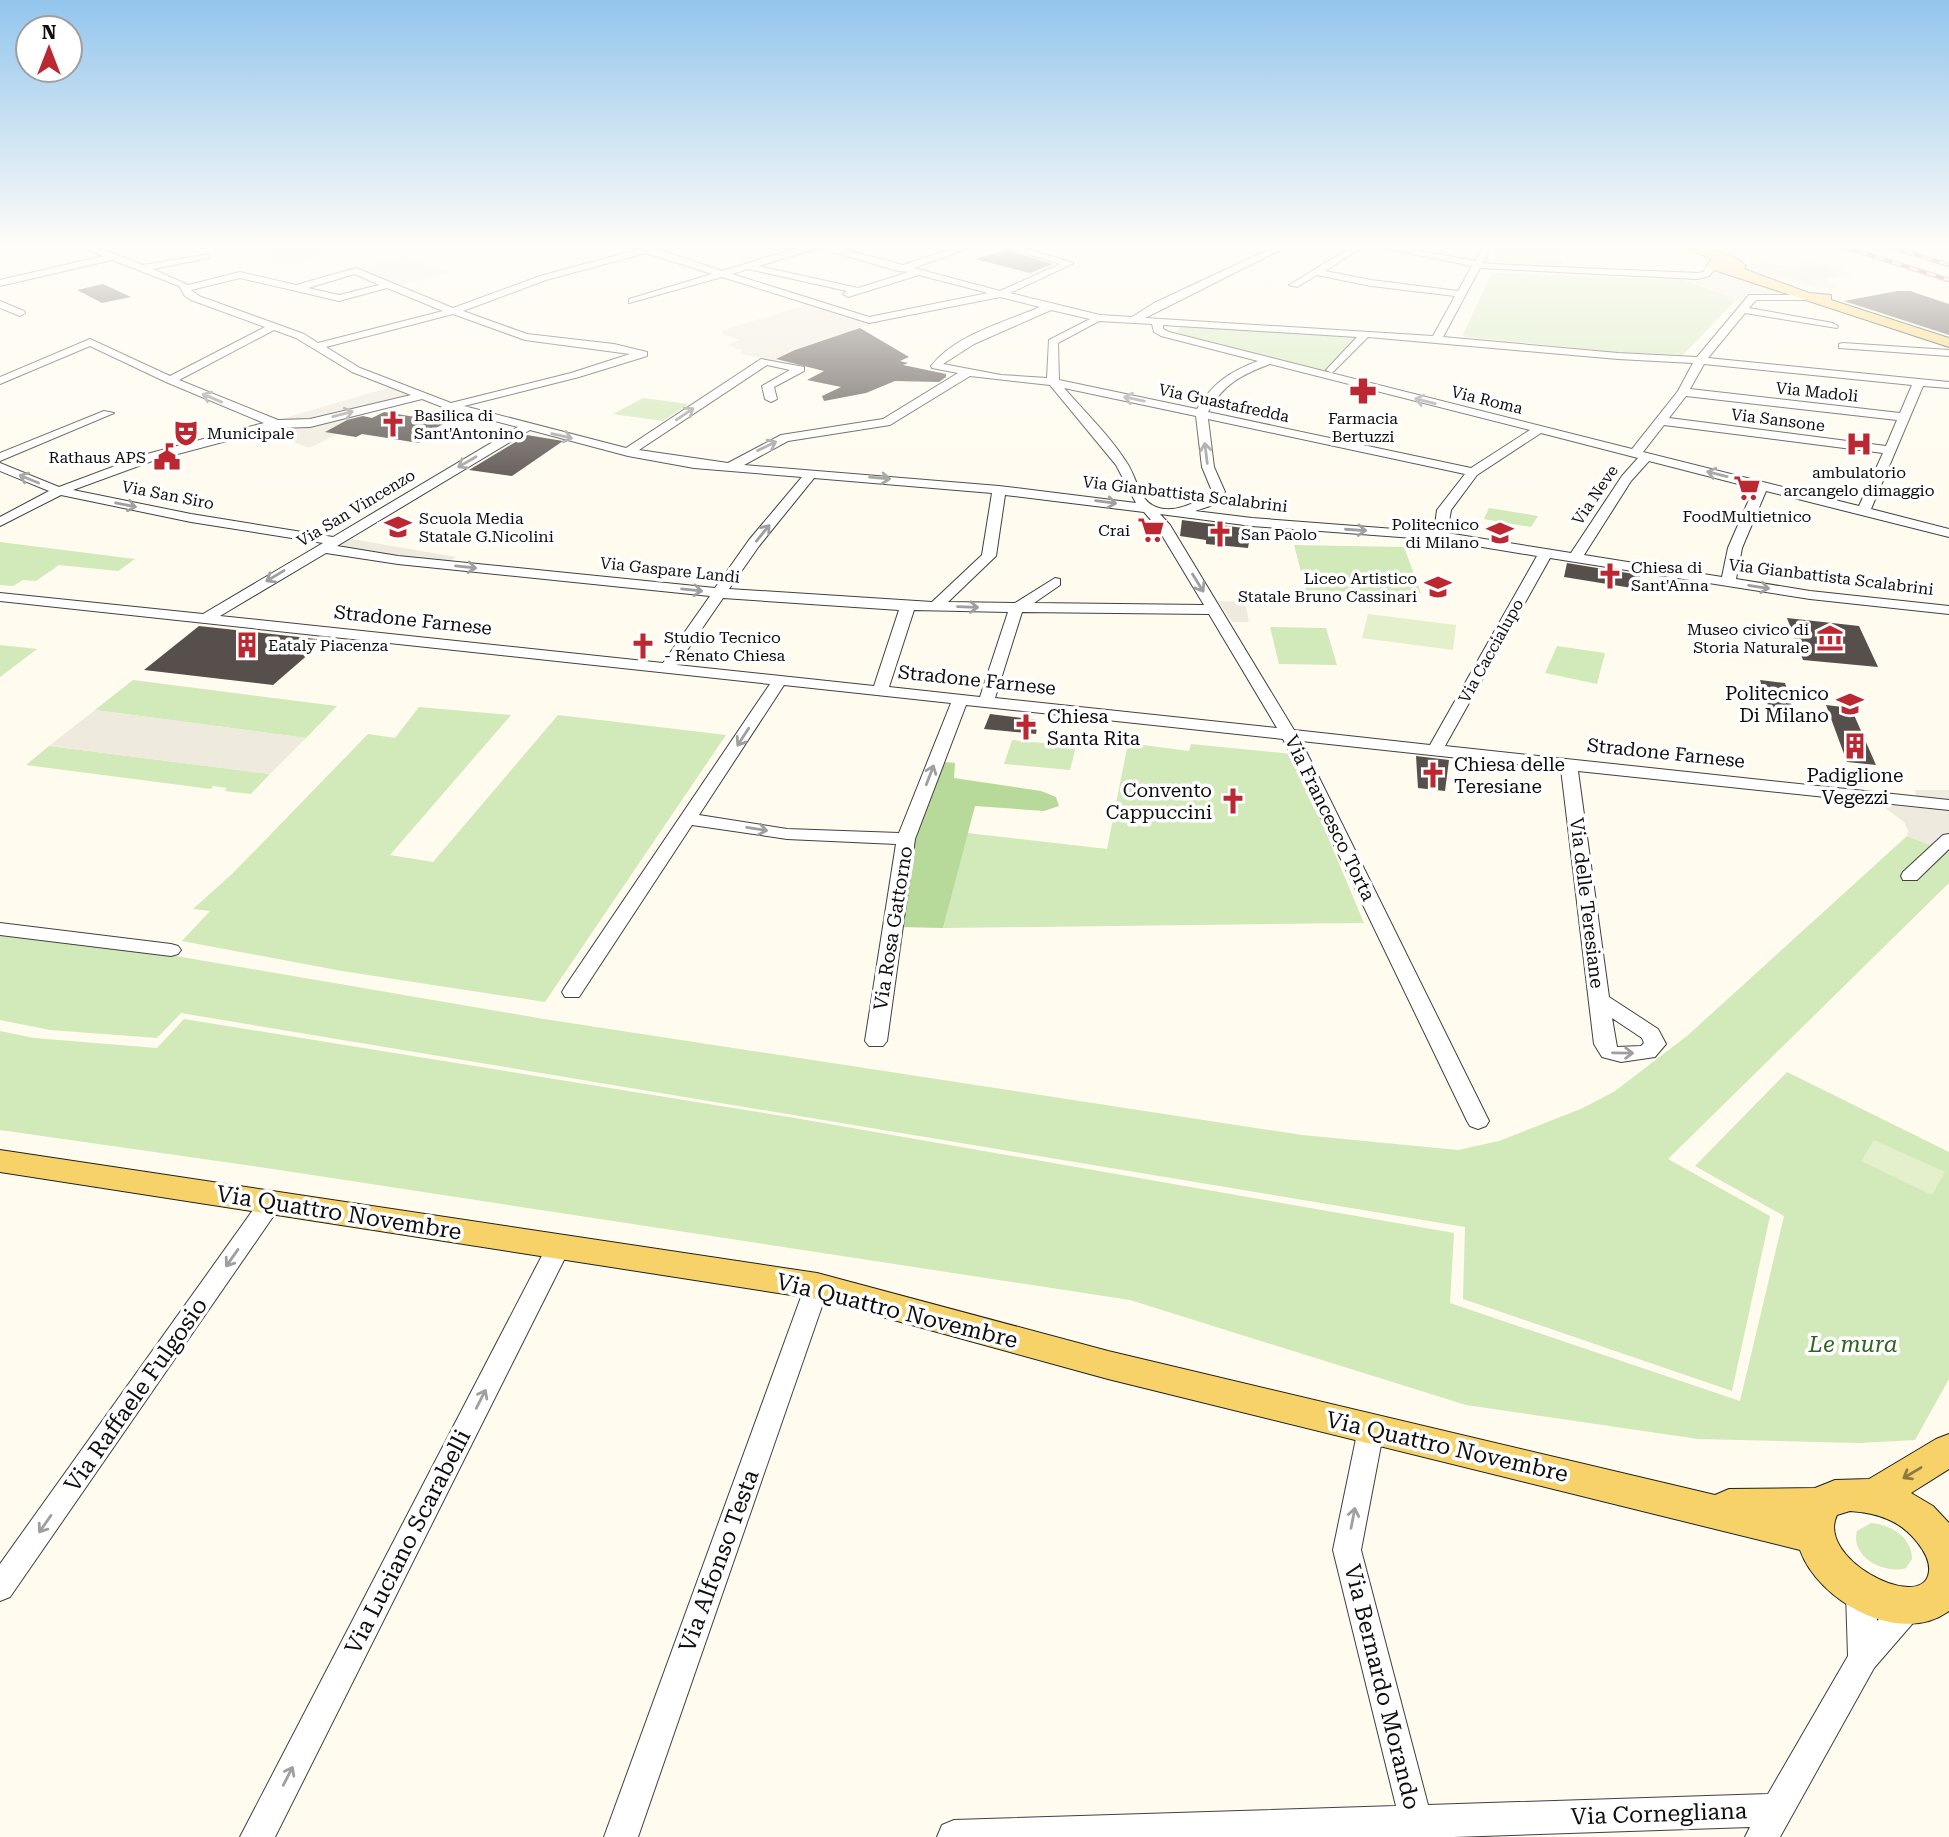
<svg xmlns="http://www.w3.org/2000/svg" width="1949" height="1837" viewBox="0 0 1949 1837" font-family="'Roboto Serif',serif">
  <rect width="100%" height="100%" fill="#fffbef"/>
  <g fill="#d2e9ba">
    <path d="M1498 246H1554L1564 265 1495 262V254Z"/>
    <path d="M1814 264 1844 274 1805 281 1776 271Z"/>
    <path d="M1498 273 1683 280 1729 296 1735 301 1683 355 1617 352 1465 337 1463 335 1491 274Z"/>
    <path d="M1182 325 1361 336 1328 372 1176 333Z"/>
    <path d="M643 398 689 404 663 421 613 414Z"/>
    <path d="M1489 508 1538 516 1531 527 1484 519Z"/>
    <path d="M0 542 135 559 118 571 59 565 36 581 23 580 13 586 0 585Z"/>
    <path d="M1294 545 1404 547 1421 593 1306 591Z"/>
    <path d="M1270 627 1326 628 1337 665 1279 664Z"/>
    <path d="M0 645 37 649 0 677Z"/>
    <path d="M1557 646 1605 653 1597 684 1545 673Z"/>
    <path d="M133 680 337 706 306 738 95 710Z"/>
    <path d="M419 707 511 715 390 855 433 862 558 715 726 735 545 1002 342 971 182 941 210 911 193 909 233 873 368 734 395 738Z"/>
    <path d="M1012 740 1076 746 1070 770 1004 764Z"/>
    <path d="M1128 743 1189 751 1191 744 1293 754 1364 923 943 928 967 833 1107 849Z"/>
    <path d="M49 746 270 774 251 794 225 791 227 788 213 786 211 789 26 765Z"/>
    <path d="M1907 836 1949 852V883L1668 1159 1770 1216 1732 1391 1463 1299 1465 1227 181 1013 157 1038 50 1030 0 1020V930L65 937 544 1019 1302 1135 1458 1150 1499 1141 1583 1108 1615 1091 1687 1036Z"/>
    <path d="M184 1019 795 1118 1454 1233 1450 1303 1740 1401 1784 1216 1695 1166 1787 1072 1949 1152V1379L1915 1440 1859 1443 1698 1439 1466 1405 1130 1300 273 1169 0 1130V1031L34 1038 157 1048Z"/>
    <path d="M1871 1523C1891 1525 1912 1537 1912 1559L1906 1568C1884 1575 1850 1557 1857 1531Z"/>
  </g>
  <path fill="#b7d999" d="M944 762 955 763 954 778 1041 791 1056 797 1059 806 1044 811 975 806 943 928 899 927 913 839Z"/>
  <g fill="#e4f0cb">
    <path d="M1368 614 1456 625 1453 650 1362 638Z"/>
    <path d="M1874 1140 1945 1172 1932 1195 1861 1161Z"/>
  </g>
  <g fill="#efeade" fill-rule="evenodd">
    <path d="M299 246H357L286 265 264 252Z"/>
    <path d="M403 256 451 272 393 287 358 268Z"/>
    <path d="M1813 261 1853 274 1826 279 1835 284 1837 288 1819 289 1756 271 1747 265 1761 262 1782 266ZM1813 264 1842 274 1805 281 1777 271Z"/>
    <path d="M1713 270 1791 294 1754 295 1745 302 1735 301 1729 296 1681 277 1704 278Z"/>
    <path d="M814 302H826L881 321 807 346 775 361 741 354V350L727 345 740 340 722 334 724 330Z"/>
    <path d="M391 387 413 395 331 428 343 431 309 448 254 427Z"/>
    <path d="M346 538 456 557 448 562 401 557 344 548 339 542Z"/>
    <path d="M1218 601 1245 602 1249 622H1232Z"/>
    <path d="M95 710 306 738 270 774 49 746Z"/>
    <path d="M1915 790H1949V852L1907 836 1908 830 1904 822 1880 804 1918 808Z"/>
  </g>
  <g fill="#574f4b">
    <path d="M1006 250 1053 264 1030 273 975 259Z"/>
    <path d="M103 284 131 297 102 303 77 290Z"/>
    <path d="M1897 291H1910L1949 304V335L1844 301Z"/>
    <path d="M860 328 909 357 900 361 908 363 903 365 946 374V377L939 382 895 381 866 393 824 401 822 396 841 387 807 380 824 371 776 359 795 350Z"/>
    <path d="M384 412 447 422 436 428 442 429 419 443 362 434 356 437 325 432 347 420 363 416 372 418Z"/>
    <path d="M527 435 563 441 512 476 469 470Z"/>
    <path d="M1182 520 1251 529 1248 548 1206 544V540L1180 536Z"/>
    <path d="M1567 563 1640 575 1638 589 1564 577Z"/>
    <path d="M1787 618 1859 626 1878 667 1803 660Z"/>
    <path d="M199 626 325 640 273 685 144 670Z"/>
    <path d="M1760 680 1785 683 1794 714 1770 712Z"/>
    <path d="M1826 705 1851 708 1876 765 1847 762Z"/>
    <path d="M990 714 1038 720 1036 734 984 729Z"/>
    <path d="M1416 756 1449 760 1445 791 1418 788Z"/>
  </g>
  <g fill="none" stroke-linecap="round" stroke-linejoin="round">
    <g stroke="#414141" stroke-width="2">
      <g id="minor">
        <path d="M81 246H94L143 265 209 254V258L153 269 188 285 240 272 296 285 356 268 453 308 540 276 636 250 630 246 652 247 722 271 804 246H832L903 265 960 246H974L914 268 1000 291 1060 264 1001 246H1016L1074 263 1010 293 1100 315 1132 317 1154 303 1276 246H1288L1145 318 1433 336 1455 296 1371 286 1317 275 1297 287 1289 285 1353 246H1364L1325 271 1371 280 1458 291 1472 266 1372 246H1392L1475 261 1483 246H1492L1483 263 1491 264 1698 273 1703 272 1710 263H1716L1718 265 1709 276 1698 279 1480 268 1443 337 1618 353 1697 357 1749 295H1811L1812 297 1807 300H1756L1749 308 1833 323 1838 326 1837 328 1745 313 1708 358 1949 382V388L1923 386 1871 509 1949 529V537L1766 491 1742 548 1736 579 1810 591 1949 606V614L1810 599 1550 558 1445 746 1949 800V810L1578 771 1609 997 1658 1029 1666 1044 1655 1057 1621 1062 1602 1057 1594 1044 1561 769 1301 741 1489 1121 1486 1126 1478 1129 1470 1126 1467 1121 1283 739 966 705 915 839 887 1041 883 1046H869L865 1041 896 844 787 839 692 825 579 997H565L562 992 565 987 770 684 0 601V593L203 614 323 543 191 522 61 495 0 526V517L49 491 0 471V463L59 487 147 454 264 423 166 382 90 346 0 384V377L90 339 170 376 265 327 191 300 185 296 179 286 112 260 0 286V280L103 256ZM818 248 898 271 909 272 858 288 759 266ZM646 253 712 274 629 299V303L722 277 869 323 1000 297 1040 307C1005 322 955 335 931 366L932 368 958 373 883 419 781 435 728 463 639 450 767 365 790 370 762 386 765 399 771 402 777 399 774 387 804 371V367L761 359 626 448 464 406 579 377 647 356V352L614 344 527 334 463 311 546 280ZM748 269 847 291 843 294 848 297 919 275 988 293 869 317 732 274ZM355 274 379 285 339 295 308 288ZM240 278 339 301 387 288 443 311 318 343 304 334 199 296 191 290ZM1051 310 1090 319 1049 340 1047 378 1001 375 943 364 974 344ZM453 314 525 340 630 354 571 373 451 403 360 368 326 347ZM1099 321 1152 324 1154 332 1161 336 1258 361C1229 372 1213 383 1197 409L1059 380 1058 343ZM1163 325 1357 337 1326 370 1332 373 1368 337 1618 359 1693 363 1678 391 1632 449 1169 332 1163 329ZM274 330 296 338 352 372 411 395 310 419 278 420 179 380ZM1270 364 1530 430 1471 468 1208 412C1223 384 1241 375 1270 364ZM1704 364 1912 385 1900 413 1690 389ZM970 376 1050 385 1116 465 1136 503 999 486 744 465 788 441 890 425ZM1064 388 1196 416 1202 467 1212 491C1197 503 1171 516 1152 505 1139 498 1135 474 1127 463 1110 436 1085 412 1064 388ZM1686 396 1897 420 1886 446 1669 418ZM422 399 445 408 518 427 333 537 191 514 73 490 155 460 276 428 310 427ZM1208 419 1465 474 1437 510 1434 532 1252 518 1195 511 1210 506 1225 492 1214 467ZM1664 425 1883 453 1859 506 1643 452ZM530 430 628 456 694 468 802 477 749 540 715 588 398 556 337 546ZM1541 433 1638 458 1622 476 1571 553 1447 533 1451 510 1477 475ZM1649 461 1754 488 1728 548 1722 577 1584 555 1631 481ZM814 478 992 493 982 555 932 602 729 589 759 546ZM1005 495 1144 512 1157 527 1204 605 1034 603 1060 585V579L1055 578 1015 603 948 602 996 556ZM1160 514 1252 526 1440 540 1537 556 1430 745 1294 730 1170 525ZM326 553 398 564 710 596 663 663 220 616ZM723 598 899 610 874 686 677 665ZM914 610 1008 612 980 697 889 687ZM1022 612 1209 614 1277 728 995 698ZM784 685 951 703 899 833 787 829 699 815ZM1612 1018 1642 1038 1644 1043 1641 1046 1617 1047Z"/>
        <path d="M0 301 24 311 25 313 20 316 0 308Z"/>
        <path d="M1843 343 1949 350V356L1839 348V344Z"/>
        <path d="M104 411 114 413 0 461V453Z"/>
        <path d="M1949 834V849L1917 880H1903L1901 876 1903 872 1943 835Z"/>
        <path d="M0 923 171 944 178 946 181 950 178 954 171 956 0 935Z"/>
        <path d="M271 1193 279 1196 283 1202 279 1208 10 1597 0 1601V1564L263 1196Z"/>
        <path d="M559 1237 568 1240 571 1246 275 1837H240L547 1246 550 1240Z"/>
        <path d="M817 1276 826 1279 829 1286 638 1837H604L805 1286 808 1279Z"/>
        <path d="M1371 1418 1381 1421 1384 1429 1361 1550 1428 1805 1768 1794 1848 1656 1846 1593 1851 1583 1861 1579 1871 1583 1876 1593 1877 1621 1899 1596 1909 1592 1919 1596 1924 1606 1919 1616 1874 1668 1780 1837H1745L1750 1827 1453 1837H937L942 1825 954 1820 1396 1806 1333 1550 1358 1429 1361 1421Z"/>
      </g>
    </g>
    <g stroke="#1f1f1f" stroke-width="2">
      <g id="major">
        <path d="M1680 246C1700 246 1731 251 1746 266L1744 269 1809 293 1831 295V300L1949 338V347L1708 268 1707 265 1712 259Z"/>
        <path d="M0 1150 817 1273 1108 1351 1715 1495 1729 1489 1815 1488 1835 1480 1869 1479 1936 1439 1949 1434V1469L1911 1493 1933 1506 1949 1523V1611C1900 1647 1818 1601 1800 1550L1108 1379 817 1299 0 1172ZM1850 1511C1877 1513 1900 1520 1917 1542 1925 1552 1932 1564 1928 1576 1916 1610 1816 1558 1837 1515Z"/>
      </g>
    </g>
    <use href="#minor" fill="#fff" fill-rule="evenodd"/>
    <use href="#major" fill="#f6d269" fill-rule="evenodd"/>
    <g stroke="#bc2831" stroke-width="4.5">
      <g id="rail">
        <path d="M1841 246 1949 280"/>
        <path d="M1888 246 1949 265"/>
      </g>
    </g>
    <use href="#rail" stroke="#fff" stroke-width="2.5" stroke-dasharray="9" stroke-linecap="butt"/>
  </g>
  <defs><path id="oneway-shaft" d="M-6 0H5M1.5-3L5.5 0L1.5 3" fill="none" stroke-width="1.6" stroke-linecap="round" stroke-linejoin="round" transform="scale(1.75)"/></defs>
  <g stroke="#9f9f9f">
    <use href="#oneway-shaft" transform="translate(212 398) rotate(-157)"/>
    <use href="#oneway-shaft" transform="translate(1134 399) rotate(-168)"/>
    <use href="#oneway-shaft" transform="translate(1425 401) rotate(-166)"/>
    <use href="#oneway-shaft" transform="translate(343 414) rotate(-15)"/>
    <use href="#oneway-shaft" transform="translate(685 414) rotate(-34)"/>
    <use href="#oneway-shaft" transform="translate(562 436) rotate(13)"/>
    <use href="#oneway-shaft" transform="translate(767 446) rotate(-26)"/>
    <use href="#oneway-shaft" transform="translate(1206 453) rotate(-97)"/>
    <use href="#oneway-shaft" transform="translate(467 462) rotate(150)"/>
    <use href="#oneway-shaft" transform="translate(1717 474) rotate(-166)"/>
    <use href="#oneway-shaft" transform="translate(880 478) rotate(5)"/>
    <use href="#oneway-shaft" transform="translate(29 479) rotate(-158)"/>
    <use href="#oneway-shaft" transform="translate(1106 502) rotate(7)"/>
    <use href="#oneway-shaft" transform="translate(126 505) rotate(11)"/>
    <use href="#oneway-shaft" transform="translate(1356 530) rotate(4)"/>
    <use href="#oneway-shaft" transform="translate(763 533) rotate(-51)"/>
    <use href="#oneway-shaft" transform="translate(466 567) rotate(6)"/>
    <use href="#oneway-shaft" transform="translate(275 576) rotate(149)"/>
    <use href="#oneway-shaft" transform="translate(1198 583) rotate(58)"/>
    <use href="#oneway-shaft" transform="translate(1759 587) rotate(9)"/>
    <use href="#oneway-shaft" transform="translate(692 590) rotate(6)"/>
    <use href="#oneway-shaft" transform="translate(968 607) rotate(2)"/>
    <use href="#oneway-shaft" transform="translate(743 737) rotate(123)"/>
    <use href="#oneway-shaft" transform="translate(930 775) rotate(-69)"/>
    <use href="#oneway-shaft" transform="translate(757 829) rotate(9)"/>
    <use href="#oneway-shaft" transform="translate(1623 1053) rotate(1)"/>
    <use href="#oneway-shaft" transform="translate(232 1258) rotate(125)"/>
    <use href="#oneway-shaft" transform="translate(481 1399) rotate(-63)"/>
    <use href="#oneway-shaft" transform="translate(1353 1518) rotate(-79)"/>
    <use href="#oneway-shaft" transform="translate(45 1524) rotate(125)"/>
    <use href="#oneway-shaft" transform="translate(288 1776) rotate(-63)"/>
  </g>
  <use stroke="#8e7a40" href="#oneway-shaft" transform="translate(1912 1473) rotate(149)"/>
  <linearGradient id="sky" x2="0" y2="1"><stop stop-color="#93c5ed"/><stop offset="0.49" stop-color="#fffdf8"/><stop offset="1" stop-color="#fffdf8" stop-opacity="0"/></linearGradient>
  <rect width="1949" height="503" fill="url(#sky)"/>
  <defs>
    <g id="pharmacy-bare" transform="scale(2.1)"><path d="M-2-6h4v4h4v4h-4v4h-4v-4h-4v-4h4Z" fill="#bc2831" stroke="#fff" stroke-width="2.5" paint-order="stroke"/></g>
    <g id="church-bare" transform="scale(2.1)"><path d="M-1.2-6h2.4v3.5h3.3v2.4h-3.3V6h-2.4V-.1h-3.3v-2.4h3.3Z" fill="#bc2831" stroke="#fff" stroke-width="2.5" paint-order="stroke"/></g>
    <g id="theatre-bare" transform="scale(2.1)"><path d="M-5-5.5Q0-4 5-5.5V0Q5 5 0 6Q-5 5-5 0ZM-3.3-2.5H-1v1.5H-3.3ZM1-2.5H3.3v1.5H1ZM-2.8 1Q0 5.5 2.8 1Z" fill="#bc2831" stroke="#fff" stroke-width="2.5" paint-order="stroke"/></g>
    <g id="hospital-bare" transform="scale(2.1)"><path d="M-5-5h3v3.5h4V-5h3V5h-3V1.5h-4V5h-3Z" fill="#bc2831" stroke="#fff" stroke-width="2.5" paint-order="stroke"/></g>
    <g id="civic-bare" transform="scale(2.1)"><path d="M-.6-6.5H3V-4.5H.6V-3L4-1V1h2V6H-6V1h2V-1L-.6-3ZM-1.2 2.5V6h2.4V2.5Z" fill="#bc2831" stroke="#fff" stroke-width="2.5" paint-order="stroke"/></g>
    <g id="supermarket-bare" transform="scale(2.1)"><path d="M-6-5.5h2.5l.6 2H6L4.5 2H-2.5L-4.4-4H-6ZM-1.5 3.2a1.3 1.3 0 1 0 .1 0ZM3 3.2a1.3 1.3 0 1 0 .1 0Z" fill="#bc2831" stroke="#fff" stroke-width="2.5" paint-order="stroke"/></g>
    <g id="school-bare" transform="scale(2.1)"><path d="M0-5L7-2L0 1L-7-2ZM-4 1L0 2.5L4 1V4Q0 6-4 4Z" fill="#bc2831" stroke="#fff" stroke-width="2.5" paint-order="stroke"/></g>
    <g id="university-bare" transform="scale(2.1)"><path d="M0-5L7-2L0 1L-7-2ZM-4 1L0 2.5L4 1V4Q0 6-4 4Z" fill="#bc2831" stroke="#fff" stroke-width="2.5" paint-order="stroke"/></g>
    <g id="museum-bare" transform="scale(2.1)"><path d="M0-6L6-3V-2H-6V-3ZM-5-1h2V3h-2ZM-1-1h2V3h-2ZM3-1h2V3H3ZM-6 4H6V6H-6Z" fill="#bc2831" stroke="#fff" stroke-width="2.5" paint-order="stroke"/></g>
    <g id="building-bare" transform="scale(2.1)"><path d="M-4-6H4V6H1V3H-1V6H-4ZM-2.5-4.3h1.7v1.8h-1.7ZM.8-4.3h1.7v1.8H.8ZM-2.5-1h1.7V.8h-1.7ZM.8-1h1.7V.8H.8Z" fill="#bc2831" stroke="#fff" stroke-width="2.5" paint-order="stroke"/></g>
  </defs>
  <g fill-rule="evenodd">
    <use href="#pharmacy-bare" x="1363" y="391"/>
    <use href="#church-bare" x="393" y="424"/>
    <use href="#theatre-bare" x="186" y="433"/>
    <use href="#hospital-bare" x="1859" y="444"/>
    <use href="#civic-bare" x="167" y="457"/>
    <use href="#supermarket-bare" x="1747" y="488"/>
    <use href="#school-bare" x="398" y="527"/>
    <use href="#supermarket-bare" x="1151" y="530"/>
    <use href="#university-bare" x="1500" y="533"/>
    <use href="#church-bare" x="1220" y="534"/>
    <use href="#church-bare" x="1610" y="576"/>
    <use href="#school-bare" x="1438" y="587"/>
    <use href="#museum-bare" x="1830" y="638"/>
    <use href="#building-bare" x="247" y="645"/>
    <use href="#church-bare" x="643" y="646"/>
    <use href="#university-bare" x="1850" y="704"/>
    <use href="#church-bare" x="1026" y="727"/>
    <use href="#building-bare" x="1855" y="746"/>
    <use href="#church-bare" x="1433" y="775"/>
    <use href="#church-bare" x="1233" y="801"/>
  </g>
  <g text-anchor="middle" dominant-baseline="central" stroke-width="7" stroke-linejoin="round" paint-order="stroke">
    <g font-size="16" fill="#0e0e0e" stroke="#fff">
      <text transform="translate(1817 392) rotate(6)">Via Madoli</text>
      <text transform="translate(1487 400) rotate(14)">Via Roma</text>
      <text transform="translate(1224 403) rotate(12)">Via Guastafredda</text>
      <text transform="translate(1778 420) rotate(7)">Via Sansone</text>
      <text transform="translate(1185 494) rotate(7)">Via Gianbattista Scalabrini</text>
      <text transform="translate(168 495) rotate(11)">Via San Siro</text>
      <text transform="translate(1595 495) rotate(-56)">Via Neve</text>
      <text transform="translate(356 508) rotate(-31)">Via San Vincenzo</text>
      <text transform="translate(670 570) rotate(6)">Via Gaspare Landi</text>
      <text transform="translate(1831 577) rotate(7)">Via Gianbattista Scalabrini</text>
      <text transform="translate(1491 651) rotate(-61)">Via Caccialupo</text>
    </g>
    <g font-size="16" fill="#0e0e0e" stroke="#fff" text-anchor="start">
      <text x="414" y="415">Basilica di<tspan x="414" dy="18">Sant'Antonino</tspan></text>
      <text x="1363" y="418" text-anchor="middle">Farmacia<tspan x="1363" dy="18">Bertuzzi</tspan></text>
      <text x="207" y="433">Municipale</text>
      <text x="146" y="457" text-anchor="end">Rathaus APS</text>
      <text x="1859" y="472" text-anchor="middle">ambulatorio<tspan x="1859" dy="18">arcangelo dimaggio</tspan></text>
      <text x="1747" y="516" text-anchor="middle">FoodMultietnico</text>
      <text x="419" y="518">Scuola Media<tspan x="419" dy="18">Statale G.Nicolini</tspan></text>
      <text x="1479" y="524" text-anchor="end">Politecnico<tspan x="1479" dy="18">di Milano</tspan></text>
      <text x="1130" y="530" text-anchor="end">Crai</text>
      <text x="1241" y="534">San Paolo</text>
      <text x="1631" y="567">Chiesa di<tspan x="1631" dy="18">Sant'Anna</tspan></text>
      <text x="1417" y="578" text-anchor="end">Liceo Artistico<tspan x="1417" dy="18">Statale Bruno Cassinari</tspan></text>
      <text x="1809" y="629" text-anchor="end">Museo civico di<tspan x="1809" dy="18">Storia Naturale</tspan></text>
      <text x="664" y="637">Studio Tecnico<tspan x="664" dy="18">- Renato Chiesa</tspan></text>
      <text x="268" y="645">Eataly Piacenza</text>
    </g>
    <g font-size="19" fill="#0e0e0e" stroke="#fff">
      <text transform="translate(413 620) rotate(6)">Stradone Farnese</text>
      <text transform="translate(977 680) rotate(6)">Stradone Farnese</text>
      <text transform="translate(1666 753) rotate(6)">Stradone Farnese</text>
      <text transform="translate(1330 818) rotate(64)">Via Francesco Torta</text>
      <text transform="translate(1587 903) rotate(83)">Via delle Teresiane</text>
      <text transform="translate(893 928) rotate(-81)">Via Rosa Gattorno</text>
    </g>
    <g font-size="19" fill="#0e0e0e" stroke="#fff" text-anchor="end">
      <text x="1829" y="693">Politecnico<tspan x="1829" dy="22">Di Milano</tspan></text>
      <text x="1047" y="716" text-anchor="start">Chiesa<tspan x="1047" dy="22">Santa Rita</tspan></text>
      <text x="1454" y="764" text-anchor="start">Chiesa delle<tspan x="1454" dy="22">Teresiane</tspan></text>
      <text x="1855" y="775" text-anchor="middle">Padiglione<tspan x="1855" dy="22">Vegezzi</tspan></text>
      <text x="1212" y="790">Convento<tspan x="1212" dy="22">Cappuccini</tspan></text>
    </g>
    <g font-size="23" fill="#0e0e0e" stroke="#fff">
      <text transform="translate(339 1213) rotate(9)">Via Quattro Novembre</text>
      <text transform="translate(897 1311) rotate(14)">Via Quattro Novembre</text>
      <text transform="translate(136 1395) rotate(-55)">Via Raffaele Fulgosio</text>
      <text transform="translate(1447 1447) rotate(13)">Via Quattro Novembre</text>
      <text transform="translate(408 1542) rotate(-63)">Via Luciano Scarabelli</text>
      <text transform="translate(719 1561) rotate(-70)">Via Alfonso Testa</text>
      <text transform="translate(1382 1687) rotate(76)">Via Bernardo Morando</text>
      <text transform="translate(1659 1814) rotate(-2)">Via Cornegliana</text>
    </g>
    <g font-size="23" font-style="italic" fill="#2f651f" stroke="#fff">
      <text x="1853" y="1344">Le mura</text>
    </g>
  </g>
  <g transform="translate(49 49)"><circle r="33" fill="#ffffff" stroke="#9f9f9f" stroke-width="2"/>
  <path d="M0-5L12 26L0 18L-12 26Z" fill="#bc2831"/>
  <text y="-10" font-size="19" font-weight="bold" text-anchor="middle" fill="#0e0e0e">N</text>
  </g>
</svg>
